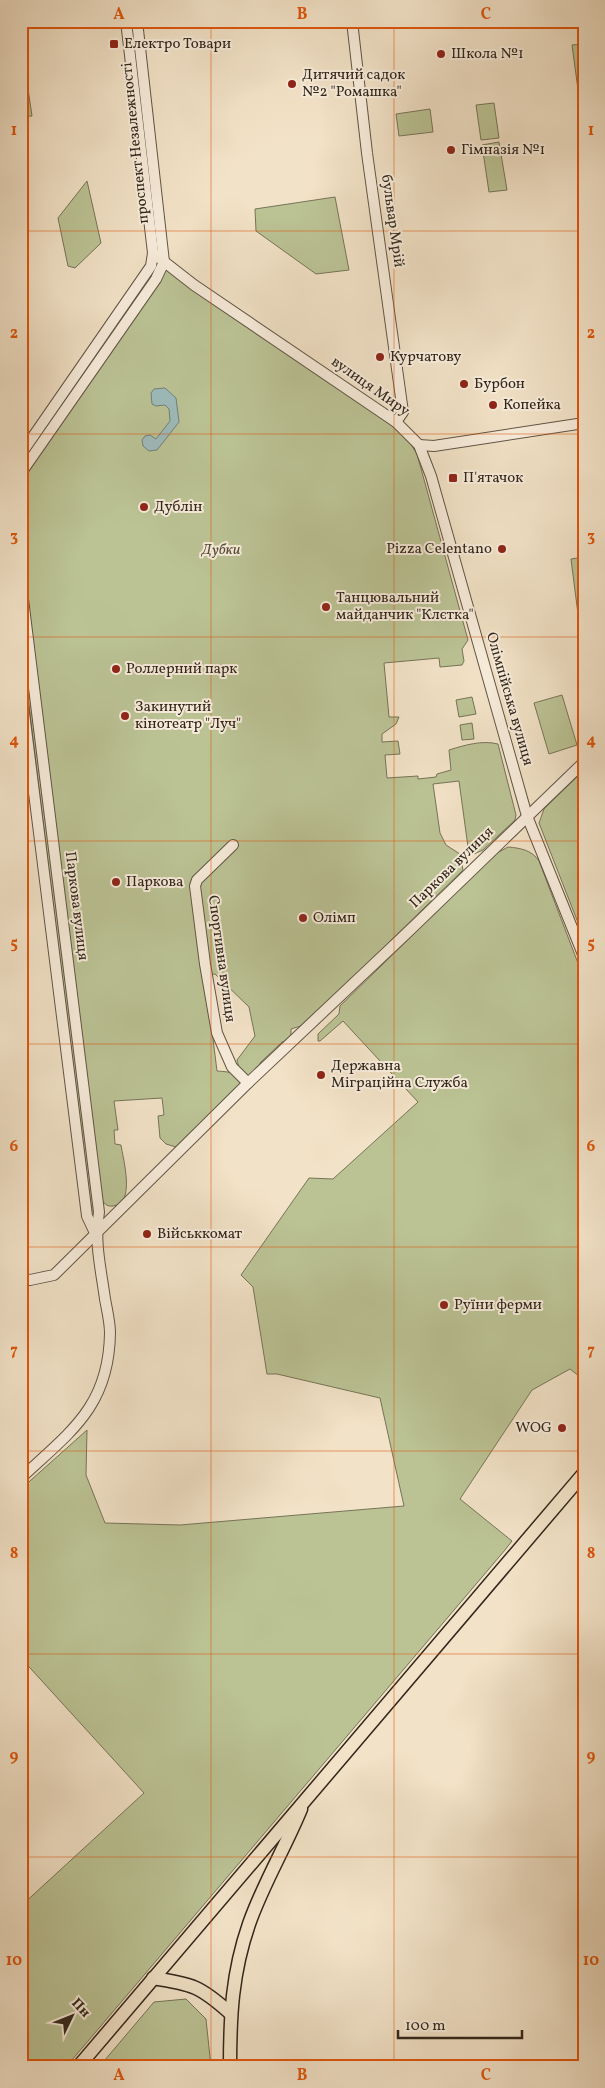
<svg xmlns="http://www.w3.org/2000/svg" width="605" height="2088" viewBox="0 0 605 2088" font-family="Vollkorn,serif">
  <rect width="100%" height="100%" fill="#f2e2c7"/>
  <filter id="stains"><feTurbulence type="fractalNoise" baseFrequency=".004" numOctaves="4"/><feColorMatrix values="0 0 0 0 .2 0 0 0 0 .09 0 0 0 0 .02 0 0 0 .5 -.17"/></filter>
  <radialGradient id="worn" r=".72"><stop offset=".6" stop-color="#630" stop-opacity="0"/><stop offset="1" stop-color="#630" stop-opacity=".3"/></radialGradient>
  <g fill="#bbc395" stroke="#767458">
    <path d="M21 41 32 116 21 117Z"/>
    <path d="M584 44V134L572 45Z"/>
    <path d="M494 103 499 138 481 140 476 105Z"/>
    <path d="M430 109 433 132 399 136 396 114Z"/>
    <path d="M499 142 507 190 489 192 482 145Z"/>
    <path d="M87 181 101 243 75 268 68 266 58 218Z"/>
    <path d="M335 197 349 270 316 274 256 231 255 209Z"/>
    <path d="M154 268 157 270 21 467V461Z"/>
    <path d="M165 269 397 429 410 443 417 454 468 640 462 649 464 661 462 665 440 667 439 658 384 663 389 717H399L396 724 382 734V742L398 741 400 754 385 755 387 778 418 776V779L436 777 437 774 451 770 449 750C465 745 482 740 498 744L516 815 515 820 483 850 474 854 468 847 459 781 433 784 440 833 446 845 460 854 463 870 304 1025 291 1029V1037L287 1041 282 1042 260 1063V1071L249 1076C242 1073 238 1067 237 1060L255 1036 249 1007 215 974 205 975 217 1071C231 1072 237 1072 242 1086L176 1147 166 1144 160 1138 158 1116 164 1115 162 1098 114 1101 118 1130H114L115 1144 121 1145C123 1159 136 1204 113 1206 107 1207 103 1203 101 1198L21 544V481L28 466Z"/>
    <path d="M584 557V613L578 614 571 559Z"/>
    <path d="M21 610 94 1211H90L21 639Z"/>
    <path d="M562 695 577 745 549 754 534 703Z"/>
    <path d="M472 697 476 714 459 717 456 700Z"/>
    <path d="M472 723 474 739 462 740 460 725Z"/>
    <path d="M584 770V938L539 823 544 809Z"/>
    <path d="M508 847C520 848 532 850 539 861L584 979V1380L570 1369 532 1390 460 1499 512 1541 505 1550 66 2067H21V1906L144 1793 21 1658V1489L87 1430 86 1475 105 1523 180 1525 404 1506 380 1398 277 1374H267L253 1287 241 1275 309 1178 333 1179 418 1102 343 1021 320 1041H318V1034L339 1014 340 1006 497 853Z"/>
    <path d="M186 1999 206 2019 211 2067H99L154 2002Z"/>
  </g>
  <path fill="#9dbcbc" stroke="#72807c" d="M165 388 176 398 179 422 157 450 149 451 143 446 142 440 145 436 150 435 156 439 170 421 169 409 165 405 156 406 152 404 151 393 154 389Z"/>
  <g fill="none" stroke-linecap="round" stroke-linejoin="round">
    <g stroke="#615546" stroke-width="12">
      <g id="minor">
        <path d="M352 21 367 153 403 412 396 422"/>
        <path d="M153 253 194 285 396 422 419 445 431 476 527 816 584 957"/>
        <path d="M419 445 434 446 584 423"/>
        <path d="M21 454 151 266 153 253 126 21"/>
        <path d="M21 473 156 279 164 262 137 21"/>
        <path d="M21 583 99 1212C94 1242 101 1269 105 1299 107 1310 110 1322 110 1333 109 1407 70 1432 21 1478"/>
        <path d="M21 689 87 1216 95 1233"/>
        <path d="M233 845 197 880 195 886 205 964 217 1033 232 1067 248 1083"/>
        <path d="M21 1279 30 1280 54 1275 248 1083 409 931 584 762"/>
      </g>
    </g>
    <g stroke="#31261b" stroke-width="15">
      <g id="major">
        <path d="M153 1978C192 1984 200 1986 230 2013"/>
        <path d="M78 2067 584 1473"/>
        <path d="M230 2067C230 2016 232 1973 249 1924 263 1884 285 1848 301 1809"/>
      </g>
    </g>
    <use href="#minor" stroke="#f7ecdb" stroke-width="10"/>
    <use href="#major" stroke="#f2e2c7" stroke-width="12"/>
  </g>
  <path fill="none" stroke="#df560d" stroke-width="1" stroke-opacity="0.55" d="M211 21V2067M394 21V2067M21 231H584M21 434H584M21 637H584M21 841H584M21 1044H584M21 1247H584M21 1451H584M21 1654H584M21 1857H584"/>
  <g fill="#8f2418" stroke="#f7ecdb" stroke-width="2">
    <rect x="109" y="39" width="10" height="10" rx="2.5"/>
    <circle cx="441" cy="54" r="5"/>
    <circle cx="292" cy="84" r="5"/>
    <circle cx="451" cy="150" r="5"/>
    <circle cx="380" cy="357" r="5"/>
    <circle cx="464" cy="384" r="5"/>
    <circle cx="493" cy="405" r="5"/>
    <rect x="448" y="473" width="10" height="10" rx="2.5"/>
    <circle cx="144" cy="507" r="5"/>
    <circle cx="502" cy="549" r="5"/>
    <circle cx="326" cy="607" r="5"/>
    <circle cx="116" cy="669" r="5"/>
    <circle cx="125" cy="716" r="5"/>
    <circle cx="116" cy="882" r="5"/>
    <circle cx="303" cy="918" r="5"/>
    <circle cx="321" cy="1075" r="5"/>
    <circle cx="147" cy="1234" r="5"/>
    <circle cx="444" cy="1305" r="5"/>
    <circle cx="562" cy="1428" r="5"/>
  </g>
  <g text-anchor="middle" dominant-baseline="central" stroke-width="4" stroke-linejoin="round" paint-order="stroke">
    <g font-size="15" fill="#31261b" stroke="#f7ecdb" text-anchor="start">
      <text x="124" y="44">Електро Товари</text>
      <text x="451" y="54">Школа №1</text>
      <text x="302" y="75">Дитячий садок<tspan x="302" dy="17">№2 "Ромашка"</tspan></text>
      <text x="461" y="150">Гімназія №1</text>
      <text x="390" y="357">Курчатову</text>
      <text x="474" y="384">Бурбон</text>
      <text x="503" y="405">Копейка</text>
      <text x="463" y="478">П'ятачок</text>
      <text x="154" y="507">Дублін</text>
      <text x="492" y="549" text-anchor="end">Pizza Celentano</text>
      <text x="336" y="598">Танцювальний<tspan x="336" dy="17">майданчик "Клєтка"</tspan></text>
      <text x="126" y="669">Роллерний парк</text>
      <text x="135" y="707">Закинутий<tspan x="135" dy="17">кінотеатр "Луч"</tspan></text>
      <text x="126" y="882">Паркова</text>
      <text x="313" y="918">Олімп</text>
      <text x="331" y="1066">Державна<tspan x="331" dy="17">Міграційна Служба</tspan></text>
      <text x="157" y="1234">Військкомат</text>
      <text x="454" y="1305">Руїни ферми</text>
      <text x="552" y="1428" text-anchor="end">WOG</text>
    </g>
    <g font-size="15" fill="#31261b" stroke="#f7ecdb">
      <text transform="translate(136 143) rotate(-96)">проспект Незалежності</text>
      <text transform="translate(392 221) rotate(82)">бульвар Мрій</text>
      <text transform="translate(370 387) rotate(35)">вулиця Миру</text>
      <text transform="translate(509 699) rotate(74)">Олімпійська вулиця</text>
      <text transform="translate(452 868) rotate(-44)">Паркова вулиця</text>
      <text transform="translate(76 906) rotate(83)">Паркова вулиця</text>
      <text transform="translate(221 959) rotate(82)">Спортивна вулиця</text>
    </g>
    <g font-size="15" font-style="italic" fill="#544d3a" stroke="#f7ecdb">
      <text x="221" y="550">Дубки</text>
    </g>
  </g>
  <rect width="605" height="2088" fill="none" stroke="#f2e2c7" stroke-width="55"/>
  <g transform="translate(72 2016) rotate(47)" stroke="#f7ecdb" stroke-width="4" paint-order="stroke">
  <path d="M0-4L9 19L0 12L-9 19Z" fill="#31261b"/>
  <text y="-8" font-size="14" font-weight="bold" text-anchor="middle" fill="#31261b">Пн</text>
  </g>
  <path d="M398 2030v8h124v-8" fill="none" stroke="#31261b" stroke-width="2.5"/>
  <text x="405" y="2030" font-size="15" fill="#31261b" stroke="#f7ecdb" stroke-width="4" paint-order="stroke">100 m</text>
  <rect x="28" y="28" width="550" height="2032" fill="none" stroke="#df560d" stroke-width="2"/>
  <g font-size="16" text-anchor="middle" font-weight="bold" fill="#df560d">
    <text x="119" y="19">A</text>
    <text x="302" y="19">B</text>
    <text x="486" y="19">C</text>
    <text x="14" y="135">1</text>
    <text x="591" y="135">1</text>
    <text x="14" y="338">2</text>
    <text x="591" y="338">2</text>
    <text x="14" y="541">3</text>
    <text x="591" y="541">3</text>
    <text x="14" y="745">4</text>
    <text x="591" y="745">4</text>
    <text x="14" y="948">5</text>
    <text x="591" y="948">5</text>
    <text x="14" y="1151">6</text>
    <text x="591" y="1151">6</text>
    <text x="14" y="1355">7</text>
    <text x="591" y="1355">7</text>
    <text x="14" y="1558">8</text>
    <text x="591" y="1558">8</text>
    <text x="14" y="1761">9</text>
    <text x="591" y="1761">9</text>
    <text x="14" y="1965">10</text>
    <text x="591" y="1965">10</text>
    <text x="119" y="2080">A</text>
    <text x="302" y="2080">B</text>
    <text x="486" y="2080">C</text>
  </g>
  <rect width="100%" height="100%" filter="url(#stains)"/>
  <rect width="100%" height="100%" fill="url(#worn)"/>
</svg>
